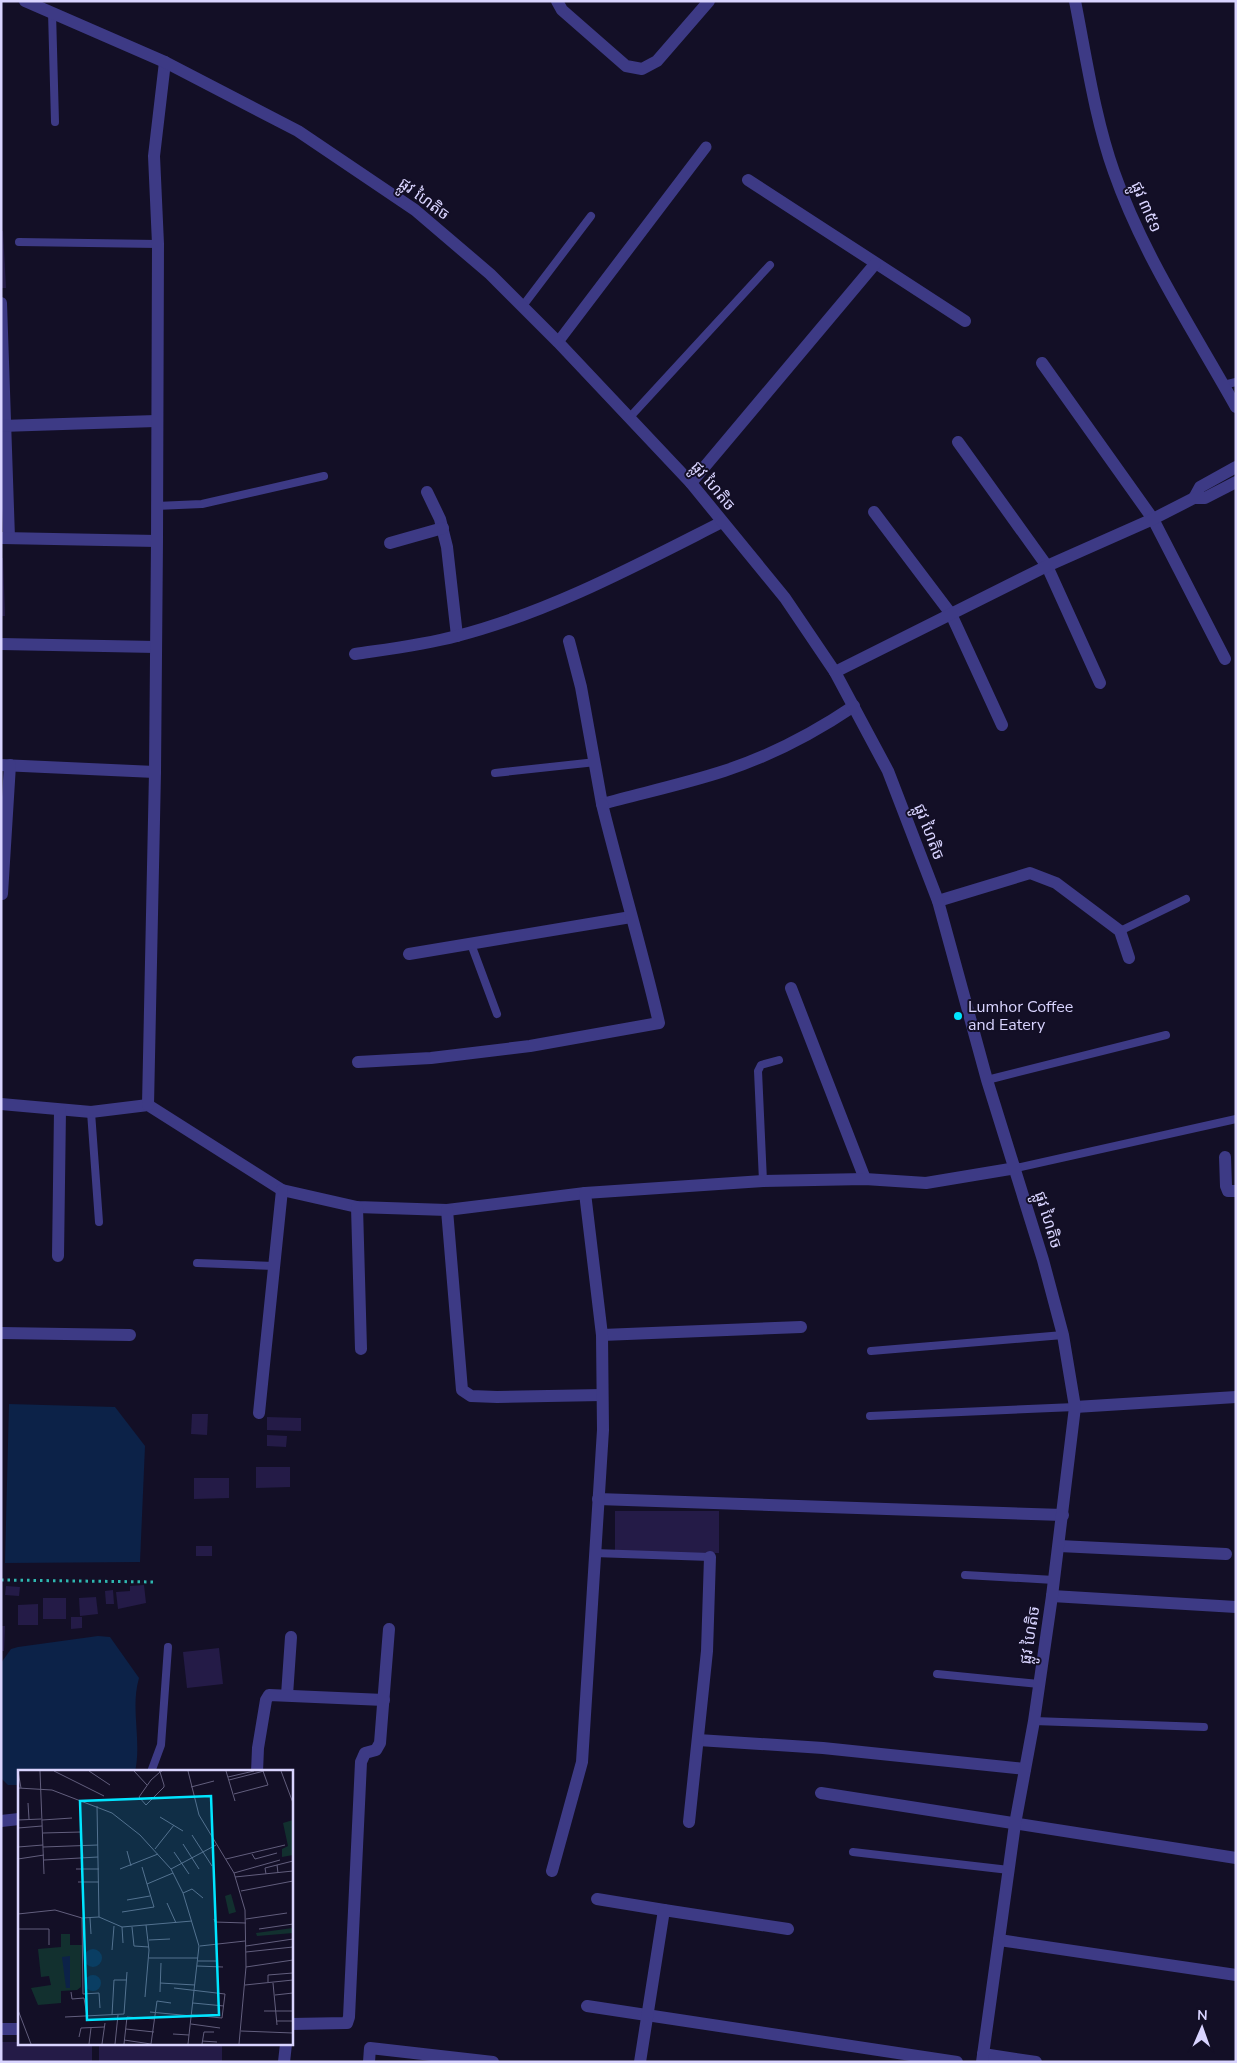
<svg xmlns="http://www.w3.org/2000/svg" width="1237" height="2063" viewBox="0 0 1237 2063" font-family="'Nunito Sans','Noto Sans Khmer',sans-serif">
  <rect width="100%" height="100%" fill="#130f26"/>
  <g fill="#0c2248">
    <path d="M9 1404 115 1407 145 1446 140 1562 5 1563Z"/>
    <path d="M98 1636 110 1637 139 1678C130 1709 142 1740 135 1772H19V1785H8L1 1778V1663L11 1649 18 1647Z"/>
  </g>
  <g fill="#241b47">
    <path d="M1 231H3L6 288H1Z"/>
    <path d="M1 558H3L5 616H1Z"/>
    <path d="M192 1414H208L207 1435 191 1434Z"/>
    <path d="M267 1417 301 1418V1431L267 1430Z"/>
    <path d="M267 1435 287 1436 286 1447 267 1446Z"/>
    <path d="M256 1467H290V1487L256 1488Z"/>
    <path d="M194 1478H229V1498L194 1499Z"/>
    <rect x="615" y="1511" width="104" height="42"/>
    <rect x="196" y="1546" width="16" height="10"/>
    <path d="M144 1585 146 1603 118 1609 116 1592 130 1591V1586Z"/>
    <path d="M6 1586 20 1587 19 1596 5 1595Z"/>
    <path d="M113 1590 114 1604H106L105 1591Z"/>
    <path d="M96 1597 98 1614 80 1616 79 1598Z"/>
    <rect x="43" y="1598" width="23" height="21"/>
    <path d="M38 1604V1625H18V1605Z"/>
    <path d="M71 1617H82V1628L71 1629Z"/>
    <path d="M1 1626H5L4 1651H1Z"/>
    <path d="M219 1648 223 1684 187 1688 183 1652Z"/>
    <path d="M1 2042H19V2044H92V2062H1Z"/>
    <rect x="99" y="2044" width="123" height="18"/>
  </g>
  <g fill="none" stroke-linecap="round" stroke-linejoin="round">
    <path stroke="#2fb8b0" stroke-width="3" stroke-dasharray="2.5 4" stroke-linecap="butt" d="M1 1580 154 1582"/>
    <g stroke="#3d3a85" stroke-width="8">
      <path d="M52 12 55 122"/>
      <path d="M19 242 158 244"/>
      <path d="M522 307 591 216"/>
      <path d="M1223 385 1236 382"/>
      <path d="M630 417 770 265"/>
      <path d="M156 506 202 504 324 476"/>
      <path d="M495 773 596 762"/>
      <path d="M1120 931 1186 899"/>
      <path d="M471 944 497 1014"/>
      <path d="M987 1080 1166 1035"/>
      <path d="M91 1112 99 1222"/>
      <path d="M1016 1168 1236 1119"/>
      <path d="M763 1181 758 1071 761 1065 779 1060"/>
      <path d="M197 1263 274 1266"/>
      <path d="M871 1351 1063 1335"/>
      <path d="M870 1416 1075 1407"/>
      <path d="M594 1553 710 1557"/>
      <path d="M965 1575 1054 1580"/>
      <path d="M937 1674 1039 1684"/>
      <path d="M1034 1721 1204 1727"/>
      <path d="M151 1772 161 1745 168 1647"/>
      <path d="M853 1852 1009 1870"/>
    </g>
    <path stroke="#3d3a85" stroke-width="11" d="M558 342 706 147"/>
    <g stroke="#3d3a85" stroke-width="12">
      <path d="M557 1 562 10 626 66 642 69 657 61 709 1"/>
      <path d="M748 180 965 321"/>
      <path d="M1 303 9 538"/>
      <path d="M1042 363 1153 519 1225 659"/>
      <path d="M1 426 156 421"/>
      <path d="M958 442 1047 566 1100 683"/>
      <path d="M691 483 875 264"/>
      <path d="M427 492 440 519 447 547 457 636"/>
      <path d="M1194 498 1200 487 1236 467"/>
      <path d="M874 512 951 614 1002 725"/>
      <path d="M2 538 157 541"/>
      <path d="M390 543 443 528"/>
      <path d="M569 641 581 687 602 804C642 793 684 784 724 771 770 756 814 733 854 706"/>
      <path d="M1 644 156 647"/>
      <path d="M355 654C389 649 423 645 457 636 550 612 637 565 722 522"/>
      <path d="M835 672 1047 566 1153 519 1194 498H1205L1236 482"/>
      <path d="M1 765 155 772"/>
      <path d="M2 894 10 765"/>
      <path d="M938 901 1030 873 1056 883 1120 931 1129 958"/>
      <path d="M409 954 631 917"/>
      <path d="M791 988 865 1179"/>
      <path d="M358 1062 431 1058 530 1046 659 1023C642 949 620 877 602 804"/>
      <path d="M1 1104 91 1112 148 1105 282 1190 357 1207 447 1210 585 1193 763 1181 865 1179 926 1183 1016 1168"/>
      <path d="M148 1105 155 772 157 541 158 244 154 156 165 62"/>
      <path d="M1225 1157 1226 1186 1228 1191H1236"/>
      <path d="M357 1207 361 1349"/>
      <path d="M447 1210 462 1390 471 1396 497 1397 602 1395"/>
      <path d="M58 1256 60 1110"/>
      <path d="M1 1333 130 1335"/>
      <path d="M602 1335 801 1327"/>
      <path d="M1075 1407 1236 1397"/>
      <path d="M259 1413 282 1190"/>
      <path d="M598 1499 1063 1515"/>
      <path d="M1059 1546 1226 1554"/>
      <path d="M1052 1596 1236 1607"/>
      <path d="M287 1695 291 1637"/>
      <path d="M698 1740 823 1748 1025 1769"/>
      <path d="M257 1772 258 1748 266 1700 269 1695 384 1700"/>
      <path d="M821 1793 1236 1858"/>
      <path d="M1 1821 19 1819"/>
      <path d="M689 1822 707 1651 710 1557"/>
      <path d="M552 1871 582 1762 603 1430 602 1335 585 1193"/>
      <path d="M597 1899 664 1910"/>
      <path d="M999 1940 1236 1975"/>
      <path d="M587 2006 957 2062"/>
      <path d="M291 2024 347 2023 349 2017 361 1762 365 1753 376 1750 380 1743 389 1629"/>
      <path d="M1 2029H19"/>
      <path d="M983 2054 1036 2062"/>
      <path d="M284 2062 286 2044"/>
      <path d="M369 2062 370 2048 493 2062"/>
      <path d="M640 2062 664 1910 788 1929"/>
    </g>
    <g stroke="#3d3a85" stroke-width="12">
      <path d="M25 1 165 62 298 131 415 210 490 274 558 342 691 483 785 598 835 672 888 771 938 901 987 1080 1043 1260 1063 1335 1075 1407 1052 1596 1034 1721 1015 1824 982 2062"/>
      <path d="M1075 1C1086 56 1095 119 1114 172 1143 255 1193 330 1236 407"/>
    </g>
  </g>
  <circle fill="#00e5ff" stroke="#130f26" stroke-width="2" cx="958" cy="1016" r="5"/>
  <g text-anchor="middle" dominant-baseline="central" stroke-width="4" stroke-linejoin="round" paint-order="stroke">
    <g font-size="16" fill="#d9d4ff" stroke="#130f26">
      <text transform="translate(424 199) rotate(37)">ផ្លូវ ហៃតិច</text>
      <text transform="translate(1146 207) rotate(67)">ផ្លូវ ៣៥១</text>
      <text transform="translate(713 486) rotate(50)">ផ្លូវ ហៃតិច</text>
      <text transform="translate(929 832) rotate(69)">ផ្លូវ ហៃតិច</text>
      <text transform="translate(1048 1220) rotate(73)">ផ្លូវ ហៃតិច</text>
      <text transform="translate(1030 1635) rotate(-81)">ផ្លូវ ហៃតិច</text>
    </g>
    <g font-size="16" fill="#d9d4ff" stroke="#130f26" text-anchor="start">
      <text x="968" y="1007">Lumhor Coffee<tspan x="968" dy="18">and Eatery</tspan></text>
    </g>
  </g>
  <g transform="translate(18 1770)">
    <rect width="275" height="275" fill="#130f26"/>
    <path d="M275 50V85L264 87V79L270 76 265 53ZM213 124 218 142 211 144 207 126ZM275 158V163L239 166 238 163ZM43 164H52V175H64L63 217 59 220 43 221V233L20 235 13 218 33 215 31 206 23 207 20 179 43 177Z" fill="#12302f"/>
    <path d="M66 188a9 9 0 1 1 18 0a9 9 0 1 1-18 0ZM52 186V218H48L44 187ZM67 213a8 8 0 1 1 16 0a8 8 0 1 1-16 0Z" fill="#0c2248"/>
    <path fill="none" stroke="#625e7d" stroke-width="1" d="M0 1 3 18M22 1 26 104M36 1 86 26M71 1 92 15M116 1 129 15M141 1 142 2 146 15V17L128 35 121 27 133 10 142 2 144 1M170 1 181 45 216 103 227 140 228 197 221 274M208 1 217 31M263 1 275 33M210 7 236 1M211 10 246 1M173 17 196 11M0 18 34 20 94 43 122 65 153 99 165 123 181 176 170 274M216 24 250 15 245 1M10 33 11 49M79 36 81 147M142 47 165 61M0 50 23 49M24 50 54 48M0 58 24 56M25 63 63 62 65 88M174 65 194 96M165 74 181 99M0 77 25 75M25 77 80 75M137 79 156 55M109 81 113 96M156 82 171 104M234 84 237 89 259 83M0 89 26 85M208 89 267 75M26 90 80 87M124 97 129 114 155 103M58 99H81M102 99 140 84M153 99 198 75M216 103 262 90M260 103 259 95 275 91M248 104 247 98 259 95M217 107 275 101M60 112H81M223 121 275 111M165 123 174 119 185 128M109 130 132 126M149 133 158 153M104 142 136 137 129 114M0 144 37 140 64 148 81 147 104 157 174 151M64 148 65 224 81 223 82 238M72 148 73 164M196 149 197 152 228 153M228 149 269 143M104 157 105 173M114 157 116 176 131 177M0 159H31V175M241 159 275 154M131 170 152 169M182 176 227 171M228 176 275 169M94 180 96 156M228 182 275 177M131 188H180M180 191H198M179 196 205 197M228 197 275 190M250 212V205L275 203M142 213 177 215M255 213 259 255M227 215 275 210M156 218 207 224 204 248 174 245M53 222 54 229 66 228 69 246M142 222 143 193M257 225 275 223M127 227 131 180 128 155M175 233 206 236M0 240 13 274M246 241H275M132 242 174 246M94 245 96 210H109M47 247 106 244 109 202M259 251H275M173 254 202 258M108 259 136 262M223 261 275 263M155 264 171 265M61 267 63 258 86 257M106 270 133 274M184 271 199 272M71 274 73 258M84 274 87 253M97 274 100 245M106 274 109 247 137 249M133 274 139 231 153 233M184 274 186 262H196"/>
    <path fill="#00e5ff" fill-opacity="0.15" stroke="#00e5ff" stroke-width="2.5" d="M193 26 201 245 69 250 62 31Z"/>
    <rect width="275" height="275" fill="none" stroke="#d9d4ff" stroke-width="2.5"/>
  </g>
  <rect width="1237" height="2063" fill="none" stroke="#d9d4ff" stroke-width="5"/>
  <g transform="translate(1202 2028) rotate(2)" stroke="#130f26" stroke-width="4" paint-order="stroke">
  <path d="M0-4L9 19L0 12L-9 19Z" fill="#d9d4ff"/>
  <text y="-8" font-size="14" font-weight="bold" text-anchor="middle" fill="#d9d4ff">N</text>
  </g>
</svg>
